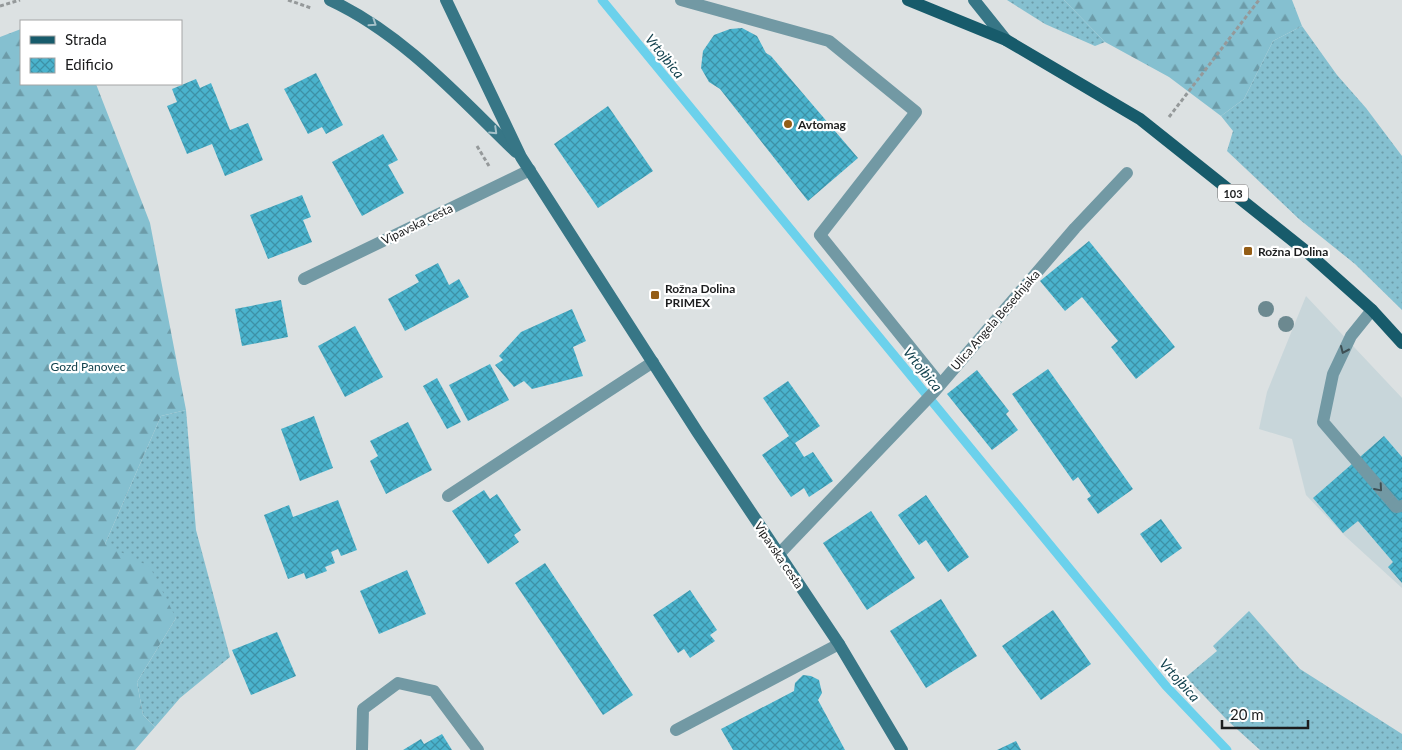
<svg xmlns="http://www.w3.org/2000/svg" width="1402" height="750" viewBox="0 0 1402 750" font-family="Lato,sans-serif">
  <defs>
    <pattern id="grass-dots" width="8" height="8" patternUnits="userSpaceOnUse" patternTransform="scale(1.25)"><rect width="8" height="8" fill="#85c0d0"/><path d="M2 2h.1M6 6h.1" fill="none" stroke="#6c9ba8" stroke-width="1.8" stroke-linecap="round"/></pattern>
    <pattern id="forest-firs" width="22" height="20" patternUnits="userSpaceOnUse" patternTransform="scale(1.25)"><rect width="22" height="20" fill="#85c0d0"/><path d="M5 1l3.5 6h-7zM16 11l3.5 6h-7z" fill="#6c9ba8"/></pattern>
    <pattern id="building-cross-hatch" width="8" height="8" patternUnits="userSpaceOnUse" patternTransform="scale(1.25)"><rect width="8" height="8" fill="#4ab3cd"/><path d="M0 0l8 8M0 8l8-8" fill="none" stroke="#3d91a6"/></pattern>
  </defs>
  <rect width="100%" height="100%" fill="#dce1e2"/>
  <path fill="#c8d6da" d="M1306 296 1402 398V588L1345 536 1306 495 1292 439 1259 429 1267 392Z"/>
  <g fill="url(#grass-dots)">
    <path d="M1007 0H1064L1105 42 1095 46 1045 24Z"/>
    <path d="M1302 26 1337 75 1366 108 1402 156V310L1355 264 1299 219 1227 151 1233 131 1221 116 1244 99 1273 41Z"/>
    <path d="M186 410 196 530 230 657 180 698 155 727 143 715 137 682 176 618 105 544 161 416Z"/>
    <path d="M1249 611 1300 669 1402 734V750H1260L1228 721 1186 677 1217 651 1213 646Z"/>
  </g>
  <g fill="url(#forest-firs)">
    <path d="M1064 0H1292L1302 26 1273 41 1244 99 1221 116 1169 77 1105 42Z"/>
    <path d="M21 29V84H96L150 223 186 410 161 416 105 544 150 567 176 618 137 682 143 715 155 727 135 750H0V37Z"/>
  </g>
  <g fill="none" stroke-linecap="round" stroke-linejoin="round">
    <path stroke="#6bd1ec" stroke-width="9" d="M602 0 1166 686 1227 750"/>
  </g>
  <g fill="url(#building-cross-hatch)">
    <path d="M742 28 757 36 766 53 771 56 858 158 808 201 720 89 709 82 701 68 703 51 714 35 730 29Z"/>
    <path d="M316 73 343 125 326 134 322 127 308 134 284 89Z"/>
    <path d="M196 79 200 88 211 83 230 130 248 123 263 160 225 176 212 144 187 154 167 106 177 102 172 89Z"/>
    <path d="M608 106 653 171 598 208 554 144Z"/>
    <path d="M383 134 398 160 388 165 404 193 362 216 332 162Z"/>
    <path d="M302 195 311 217 303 220 312 242 268 259 250 215Z"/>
    <path d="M1089 241 1175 347 1136 379 1111 347 1118 341 1082 297 1065 311 1040 281Z"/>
    <path d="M438 263 449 285 459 279 469 297 405 331 388 299 419 282 415 275Z"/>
    <path d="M281 300 288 337 242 346 235 309Z"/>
    <path d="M572 309 586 341 573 347 583 376 532 389 524 381 514 387 495 365 503 360 499 356 521 332Z"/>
    <path d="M355 326 383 377 345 397 318 346Z"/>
    <path d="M490 364 509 400 468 421 449 385Z"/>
    <path d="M1048 369 1133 489 1098 514 1087 499 1091 496 1078 477 1073 481 1012 394Z"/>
    <path d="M977 370 1009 411 1006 414 1018 430 992 450 947 394Z"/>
    <path d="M437 378 461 422 447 429 423 386Z"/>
    <path d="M788 381 820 426 795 443 804 457 813 452 833 481 809 497 804 488 791 497 762 455 789 436 763 398Z"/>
    <path d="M314 416 333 468 300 481 281 429Z"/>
    <path d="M408 422 432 470 386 494 370 461 378 456 370 441Z"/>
    <path d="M1384 436 1402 457V583L1388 567 1393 562 1358 521 1343 533 1313 498Z"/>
    <path d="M484 490 490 499 497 494 521 530 514 535 519 542 488 564 452 511Z"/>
    <path d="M926 495 969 557 948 572 926 540 919 545 898 515Z"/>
    <path d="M338 500 357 550 341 556 338 549 331 552 335 563 325 567 327 571 306 579 304 573 288 579 264 515 289 505 293 517Z"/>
    <path d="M871 511 915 578 867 610 823 543Z"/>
    <path d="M1161 519 1182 548 1161 563 1140 534Z"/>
    <path d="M545 563 633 695 603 715 515 583Z"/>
    <path d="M407 570 426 614 379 634 360 591Z"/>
    <path d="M690 590 717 630 710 635 715 641 690 658 684 649 678 653 653 615Z"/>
    <path d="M941 599 977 656 926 688 890 631Z"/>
    <path d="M1053 610 1091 664 1041 700 1002 646Z"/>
    <path d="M277 632 296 676 251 695 232 650Z"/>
    <path d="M803 675 811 676 819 680 822 693 818 700 845 750H733L721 729 794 691 795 683Z"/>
    <path d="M442 734 452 750H403L421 739 424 744Z"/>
    <path d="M1016 741 1021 750H997Z"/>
  </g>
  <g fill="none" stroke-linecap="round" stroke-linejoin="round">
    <g stroke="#95999a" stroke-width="3" stroke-dasharray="4 2.5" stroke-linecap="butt">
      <path d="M288 0 311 8"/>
      <path d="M0 6 20 0"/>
      <path d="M1169 117 1259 0"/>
      <path d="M477 146 489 166"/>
    </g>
    <g stroke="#7299a4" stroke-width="12">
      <path d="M681 0 829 41 916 112 820 235 940 384"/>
      <path d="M1372 310 1351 336 1333 374 1323 422 1396 507 1402 506"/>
      <path d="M676 730 839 644"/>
    </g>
    <g stroke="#7299a4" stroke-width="12">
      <path d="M304 279 530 170"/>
      <path d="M448 496 653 362"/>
      <path d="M779 554 934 392 1075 228 1127 173"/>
      <path d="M362 750 363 709 398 683 434 691 478 750"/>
    </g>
    <g stroke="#377686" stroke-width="12">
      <path d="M330 0C403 34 458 96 516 152"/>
      <path d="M446 0 521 157 698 433 839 644 902 750"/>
      <path d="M974 0 1006 40"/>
    </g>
    <path stroke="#175b6b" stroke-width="12" d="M908 0 1006 40 1140 119 1307 252 1372 310 1402 343"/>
  </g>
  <g fill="#6c8990">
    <circle cx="1266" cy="309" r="8"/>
    <circle cx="1286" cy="324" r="8"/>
  </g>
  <defs><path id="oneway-chevron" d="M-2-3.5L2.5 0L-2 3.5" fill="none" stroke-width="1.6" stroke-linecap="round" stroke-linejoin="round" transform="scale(1.25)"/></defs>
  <g stroke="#a5c1c9">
    <use href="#oneway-chevron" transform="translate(373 23) rotate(34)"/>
    <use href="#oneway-chevron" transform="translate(494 131) rotate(44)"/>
  </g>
  <g stroke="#3e4f54">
    <use href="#oneway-chevron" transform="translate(1344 350) rotate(114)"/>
    <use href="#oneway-chevron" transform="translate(1379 488) rotate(49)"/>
  </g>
  <g fill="#945d16" stroke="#fff" stroke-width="2">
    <circle cx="788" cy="124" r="5"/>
    <rect x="1243" y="246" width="10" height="10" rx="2.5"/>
    <rect x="650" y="290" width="10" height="10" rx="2.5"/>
  </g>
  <g text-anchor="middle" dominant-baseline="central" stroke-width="4.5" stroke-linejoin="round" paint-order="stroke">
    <rect fill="#fff" stroke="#606162" stroke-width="1" x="1218" y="184.5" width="30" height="17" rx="4"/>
    <g font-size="11" font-weight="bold" fill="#1c1d1e">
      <text x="1233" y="193">103</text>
    </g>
    <g font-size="12" font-weight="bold" fill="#1c1d1e" stroke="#fff" text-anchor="start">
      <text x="798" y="124">Avtomag</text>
      <text x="1258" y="251">Rožna Dolina</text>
      <text x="665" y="288">Rožna Dolina<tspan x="665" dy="14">PRIMEX</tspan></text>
    </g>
    <g font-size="12" fill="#1c1d1e" stroke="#fff">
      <text transform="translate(417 224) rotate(-26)">Vipavska cesta</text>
      <text transform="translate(995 320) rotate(-49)">Ulica Angela Besednjaka</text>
      <text transform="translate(779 555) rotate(56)">Vipavska cesta</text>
    </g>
    <g font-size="12" fill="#11414c" stroke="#fff">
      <text x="88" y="366">Gozd Panovec</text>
    </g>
    <g font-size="14" font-style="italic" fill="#15434f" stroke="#fff">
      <text transform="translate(665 56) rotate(51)">Vrtojbica</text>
      <text transform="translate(923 369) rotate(51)">Vrtojbica</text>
      <text transform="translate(1180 680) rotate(48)">Vrtojbica</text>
    </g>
  </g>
  <rect x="20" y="20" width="162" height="65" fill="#ffffff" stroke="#a4a5a5"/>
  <rect x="30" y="36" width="25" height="8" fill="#175b6b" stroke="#a4a5a5"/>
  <text x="65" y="45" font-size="15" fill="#1c1d1e">Strada</text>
  <rect x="30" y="58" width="25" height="15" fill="url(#building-cross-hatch)" stroke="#a4a5a5"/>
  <text x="65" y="70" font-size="15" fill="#1c1d1e">Edificio</text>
  <path d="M1222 720v8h86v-8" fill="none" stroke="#1c1d1e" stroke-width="2.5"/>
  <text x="1230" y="720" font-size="15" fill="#1c1d1e" stroke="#ffffff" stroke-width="4" paint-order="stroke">20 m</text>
</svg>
